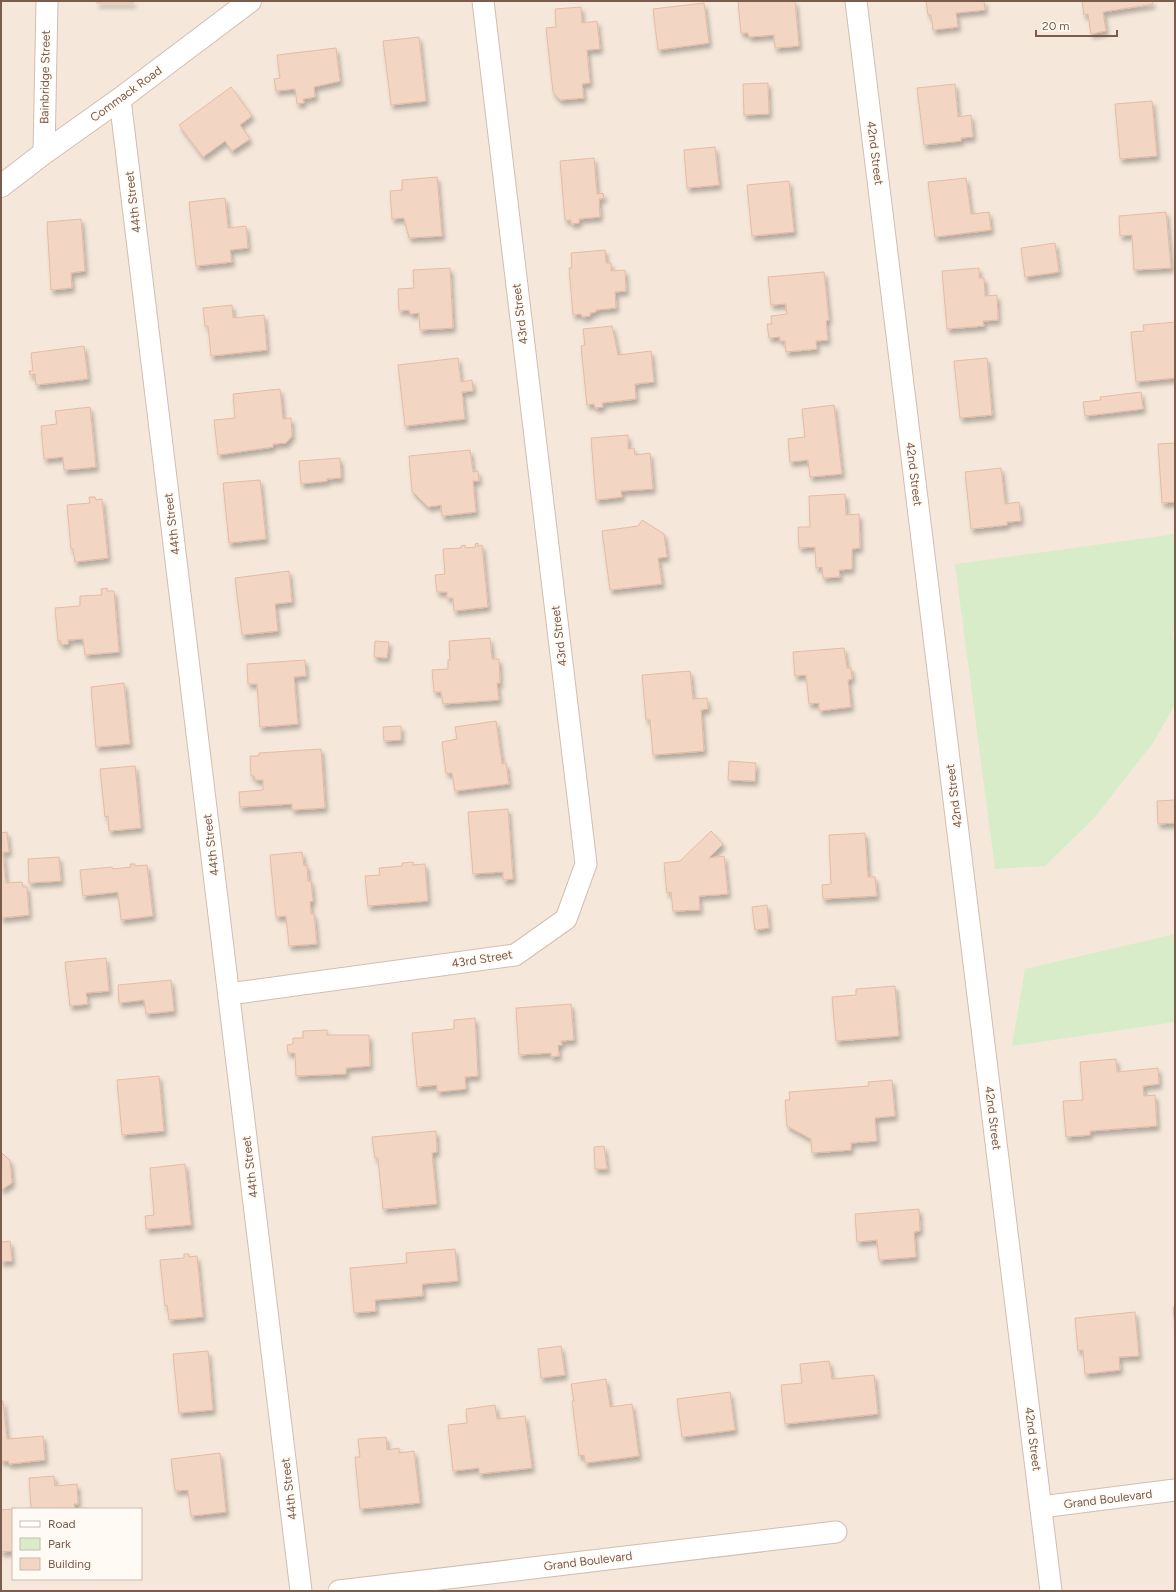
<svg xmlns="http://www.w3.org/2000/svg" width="1176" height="1592" viewBox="0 0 1176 1592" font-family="Figtree,sans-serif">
  <defs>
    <filter id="shadow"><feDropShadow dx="2.5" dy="4.5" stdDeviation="2" flood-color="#0004"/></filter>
  </defs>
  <rect width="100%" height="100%" fill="#fdf6ec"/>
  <path fill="#f5e8da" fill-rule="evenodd" d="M1 1H1175V1591H1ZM13 1509H141V1579H13Z"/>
  <g fill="#d8ecc9">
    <path d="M1175 534V630L1172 634 1175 643V704L1153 743 1095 817 1045 866 995 869 955 564Z"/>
    <path d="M1175 934V1022L1012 1046 1025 969Z"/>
  </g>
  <g fill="#f3d5c3" stroke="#e6bba3" filter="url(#shadow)">
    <rect x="97" y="1" width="36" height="2"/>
    <path d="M738 1H795L799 46 775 48 774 35 749 37 748 33H741Z"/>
    <path d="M926 1H984L985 10 956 13 958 27 933 30 931 15H928Z"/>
    <path d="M1082 1H1152L1153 4 1103 12 1106 31 1091 34 1088 14 1084 15Z"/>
    <path d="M704 3 709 43 658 50 653 9Z"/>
    <path d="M581 7 582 23 597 21 600 49 587 50 590 83 582 84 584 98 560 100 553 92 546 28 556 27 555 9Z"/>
    <path d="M419 37 426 101 391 105 383 41Z"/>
    <path d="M336 48 340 81 314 87 315 97 303 99 304 103 297 104 295 89 276 91 274 79 280 78 277 55Z"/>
    <path d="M768 83 769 114 744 115 743 84Z"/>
    <path d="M955 84 958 117 971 115 973 137 961 138V141L924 145 917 88Z"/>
    <path d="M231 87 252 116 240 125 250 139 232 151 225 141 203 157 179 125Z"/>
    <path d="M1152 101 1157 156 1120 159 1115 104Z"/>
    <path d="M715 147 719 185 687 188 684 150Z"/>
    <path d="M594 158 597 194 603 193 604 198 599 199 600 217 579 219V223L571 224V220H565L560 161Z"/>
    <path d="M437 177 442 236 409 238 404 218 392 219 390 191 402 190V180Z"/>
    <path d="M966 178 971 214 989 212 991 230 935 237 928 182Z"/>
    <path d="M789 181 794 232 752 236 747 185Z"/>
    <path d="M225 198 228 228 246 226 248 248 230 250 232 262 196 266 189 202Z"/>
    <path d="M1166 212 1171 268 1134 270 1132 235 1120 236 1119 216Z"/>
    <path d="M81 219 85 271 71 273 72 288 51 290 47 222Z"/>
    <path d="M1055 243 1059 272 1025 277 1021 248Z"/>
    <path d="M605 250 606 263H611V271L625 270 626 291 615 292 616 308 596 310V312L590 313V316L582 317 581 314 573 315 569 268H572L571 253Z"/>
    <path d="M450 268 453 328 420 330 419 313 410 314 409 310 399 311 398 289 414 288 413 270Z"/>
    <path d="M979 268V278H984L985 296 997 295 998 320 983 321 984 326 947 329 942 271Z"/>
    <path d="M824 272 829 320 826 321 828 340 816 341 817 349 786 352 785 341H780V337L769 338 767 324H772L771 316 787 314 786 304 771 305 768 277Z"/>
    <path d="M232 305 233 318 264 315 267 350 211 356 208 326H205L203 308Z"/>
    <path d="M1175 322V378L1136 382 1131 332 1144 331 1143 325Z"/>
    <path d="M612 326 618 355 651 351 654 382 635 384 636 399 602 403 603 407 595 408 594 404 587 405 581 346 585 345 583 329Z"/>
    <path d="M84 346 88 379 36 385 35 374 30 375 29 371H33L31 353Z"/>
    <path d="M458 358 461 382 472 380 473 391 462 392 465 419 405 426 398 365Z"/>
    <path d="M987 358 992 415 960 418 954 361Z"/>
    <path d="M280 389 283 419 291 418 292 436 286 443 273 444V447L218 455 214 420 235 418 233 394Z"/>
    <path d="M1141 392 1143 409 1085 416 1083 402 1101 400 1100 397Z"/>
    <path d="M834 405 842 474 810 477 808 460 790 462 788 439 805 437 802 409Z"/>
    <path d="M90 407 96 467 64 470 63 457 44 459 41 426 57 424 55 411Z"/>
    <path d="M628 435V449L634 448 635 455 650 453 653 489 621 491 622 497 596 500 591 438Z"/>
    <path d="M1175 443V502L1162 503 1158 444Z"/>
    <path d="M470 450 473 472 478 471 479 481H473L476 512 442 516 441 505 428 507 412 491 409 456Z"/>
    <path d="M340 458 341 478 327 479V481L301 484 299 461Z"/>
    <path d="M1001 468 1005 504 1019 502 1021 521 1007 522V525L971 529 965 472Z"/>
    <path d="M260 480 266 539 229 543 223 483Z"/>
    <path d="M845 494 846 515 859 514 860 548 852 549V569L839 570 840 577 823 578 822 567 816 568 815 547 799 548 798 527H810L809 496Z"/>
    <path d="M89 497H95L96 500 102 499 108 558 75 562 73 549H71L67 505 90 503Z"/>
    <path d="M642 520 664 534 667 557 658 558 662 584 610 590 602 531 638 526Z"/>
    <path d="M478 543V546L482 545 488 607 454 611 453 598H447V592H437L435 575 445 574 443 549 461 548V546L465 545V548L476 547 475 544Z"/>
    <path d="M289 571 292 602 275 604 278 631 242 635 235 578Z"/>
    <path d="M107 588V591H114L119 652 85 655 83 639 68 640V644L61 645V641H58L55 608 80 606V596L102 595 101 589Z"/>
    <path d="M490 638 492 659H499L500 683H497L499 700 443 704 441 692H434L432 670 448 669V660H450L449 641Z"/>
    <path d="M375 641 389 642 387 658 374 657Z"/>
    <path d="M844 648 847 668H851L852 679 848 680 851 707 819 711V703L809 704 806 675 795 676 793 652Z"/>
    <path d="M305 660 306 676 294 677 298 724 260 727 257 684H248L247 664Z"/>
    <path d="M690 671 693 699 707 698 708 709 701 710 704 751 653 755 650 720H646L642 675Z"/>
    <path d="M124 683 130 744 96 747 91 687Z"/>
    <path d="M496 721 502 764 506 763 509 784 455 791 452 773H446L442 742 457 739 455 727Z"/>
    <path d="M401 726V740L384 741 383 727Z"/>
    <path d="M321 749 325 808 292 810V804L240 807 239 792 263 790V780H255L254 776H251L250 756H259V753Z"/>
    <path d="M729 761 756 763 755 781 728 780Z"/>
    <path d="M135 766 141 828 109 831 108 816 105 817 100 769Z"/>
    <path d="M1175 800V823L1158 824 1157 801Z"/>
    <path d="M508 809 513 879 503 880V872L473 874 468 812Z"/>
    <path d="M711 831 723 844 709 858 724 856 728 894 699 896 700 910 673 911 671 892 667 893 664 863 680 861Z"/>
    <path d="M7 832 9 852H3L6 883 22 882 23 887H27L29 915 1 918V833Z"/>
    <path d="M865 833 868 877H875L877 896 823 899 822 885 831 884 829 835Z"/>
    <path d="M302 852 304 866 307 865 308 881H311L313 901 310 902 311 914H314L317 944 289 946 286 916 276 917 270 855Z"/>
    <path d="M59 857 61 881 29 883 28 859Z"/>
    <path d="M413 862V865L425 864 428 901 368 906 365 876 380 875 379 868 402 866V863Z"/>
    <path d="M130 864H135V866L147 865 153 916 121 920 118 892 83 896 80 870 112 867 113 869 131 867Z"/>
    <path d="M767 905 769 928 755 930 752 907Z"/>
    <path d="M106 958 109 991 86 993 88 1004 70 1006 65 962Z"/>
    <path d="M171 980 174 1011 146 1014 144 1000 119 1003 118 985Z"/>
    <path d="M895 986 899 1036 836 1041 832 997 856 995V989Z"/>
    <path d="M571 1004 574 1040 561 1041 562 1045H558L559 1056 551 1057V1053L519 1055 516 1008Z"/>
    <path d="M475 1018 478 1076 465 1077 466 1089 437 1092V1085L417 1087 412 1033 454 1029V1020Z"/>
    <path d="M327 1030V1035H369L370 1066 346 1068V1074L296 1076 295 1053H288L287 1045 293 1044V1038H303V1031Z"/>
    <path d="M1116 1059 1117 1072 1158 1068 1159 1084 1143 1086 1144 1096 1155 1095 1157 1126 1090 1131V1135L1066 1137 1063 1101 1083 1100 1080 1062Z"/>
    <path d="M159 1076 164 1131 122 1135 117 1080Z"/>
    <path d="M892 1080 895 1116 875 1118 877 1141 851 1143V1150L812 1153 811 1139 787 1126 785 1100H790L789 1092 869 1086 868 1082Z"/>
    <path d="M436 1131 437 1152 432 1153 437 1204 383 1209 378 1158H375L372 1137Z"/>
    <path d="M604 1146 607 1169H595L594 1147Z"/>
    <path d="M2 1153 10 1161 12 1183 1 1190Z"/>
    <path d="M185 1164 191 1225 146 1229 145 1216 154 1215 150 1168Z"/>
    <path d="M919 1209 920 1231 914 1232 916 1257 879 1260 877 1240 857 1242 855 1214Z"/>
    <path d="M10 1241 12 1261 1 1262V1242Z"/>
    <path d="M455 1249 458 1281 422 1284 423 1296 375 1300 376 1311 354 1313 350 1268 407 1263 406 1253Z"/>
    <path d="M184 1254H189V1257L197 1256 203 1317 169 1320 167 1305 165 1306 160 1260 184 1258Z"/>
    <path d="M1173 1307H1175V1327Z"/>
    <path d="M1135 1312 1139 1356 1119 1357 1120 1370 1085 1374 1083 1350 1078 1351 1075 1318Z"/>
    <path d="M561 1346 565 1375 541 1378 538 1349Z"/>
    <path d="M208 1351 213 1410 179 1413 173 1354Z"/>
    <path d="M829 1361 832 1379 874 1375 878 1414 785 1424 781 1385 802 1383 800 1364Z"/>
    <path d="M606 1379 610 1407 632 1404 639 1456 585 1463 584 1455 579 1456 572 1401H574L571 1384Z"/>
    <path d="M730 1392 735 1430 682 1437 677 1399Z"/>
    <path d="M1 1401H3L7 1439 43 1436 45 1460 9 1464 8 1461H1Z"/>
    <path d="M495 1405 497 1419 525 1416 532 1468 479 1474V1468L453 1471 448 1425 467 1423 466 1409Z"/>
    <path d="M386 1437 387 1450 399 1448V1453L414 1451 420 1503 360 1509 355 1457H360L358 1439Z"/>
    <path d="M220 1453 226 1512 191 1516 188 1490 175 1491 171 1459Z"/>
    <path d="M54 1476 55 1486 77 1484 78 1504H74L75 1509H18L31 1508 29 1478Z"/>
    <path d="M13 1509V1551L1 1552V1510Z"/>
  </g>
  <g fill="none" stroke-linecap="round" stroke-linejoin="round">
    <g stroke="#d1beb0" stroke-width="23">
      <g id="minor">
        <path d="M856 1 1051 1591"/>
        <path d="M120 99 301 1591"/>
        <path d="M44 153 47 1"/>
        <path d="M229 994 515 955 566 919 586 864 483 1"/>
        <path d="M1041 1507 1175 1490"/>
        <path d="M339 1591 836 1532"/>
      </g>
    </g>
    <g stroke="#d1beb0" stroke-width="24">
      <path id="tertiary" d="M1 186 44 153 120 99 250 1"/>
    </g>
    <use href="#minor" stroke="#fff" stroke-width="21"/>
    <use href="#tertiary" stroke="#fff" stroke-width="22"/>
  </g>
  <g text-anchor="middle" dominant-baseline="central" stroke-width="3.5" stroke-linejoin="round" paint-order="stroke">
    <g font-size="12" fill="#7a5c4d" stroke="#fffaf3">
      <text transform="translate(45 77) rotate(-89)">Bainbridge Street</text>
      <text transform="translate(126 94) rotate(-36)">Commack Road</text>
      <text transform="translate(875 153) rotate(83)">42nd Street</text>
      <text transform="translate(133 202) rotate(-97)">44th Street</text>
      <text transform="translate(520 314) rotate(-97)">43rd Street</text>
      <text transform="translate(914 474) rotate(83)">42nd Street</text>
      <text transform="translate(172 524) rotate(-97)">44th Street</text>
      <text transform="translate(559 636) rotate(-97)">43rd Street</text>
      <text transform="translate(954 796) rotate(-97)">42nd Street</text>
      <text transform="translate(211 845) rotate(-97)">44th Street</text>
      <text transform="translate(482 959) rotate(-9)">43rd Street</text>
      <text transform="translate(993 1118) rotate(83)">42nd Street</text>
      <text transform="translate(250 1167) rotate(-97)">44th Street</text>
      <text transform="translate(1033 1439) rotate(83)">42nd Street</text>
      <text transform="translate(289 1489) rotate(-97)">44th Street</text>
      <text transform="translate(1108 1499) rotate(-7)">Grand Boulevard</text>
      <text transform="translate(588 1561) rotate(-7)">Grand Boulevard</text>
    </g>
  </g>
  <rect width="1176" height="1592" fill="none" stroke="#7a5c4d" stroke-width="4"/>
  <rect x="12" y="1508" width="130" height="72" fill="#fffaf3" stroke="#cabbb1"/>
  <rect x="20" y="1521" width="20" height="6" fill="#ffffff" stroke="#cabbb1"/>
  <text x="48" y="1528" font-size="12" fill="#7a5c4d">Road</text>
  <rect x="20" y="1538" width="20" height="12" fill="#d8ecc9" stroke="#cabbb1"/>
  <text x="48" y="1548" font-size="12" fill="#7a5c4d">Park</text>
  <rect x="20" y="1558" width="20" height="12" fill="#f3d5c3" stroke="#cabbb1"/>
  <text x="48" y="1568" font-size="12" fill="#7a5c4d">Building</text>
  <path d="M1036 30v6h81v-6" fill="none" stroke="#7a5c4d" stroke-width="2"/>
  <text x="1042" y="30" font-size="12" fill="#7a5c4d" stroke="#fffaf3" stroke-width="3" paint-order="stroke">20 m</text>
</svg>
